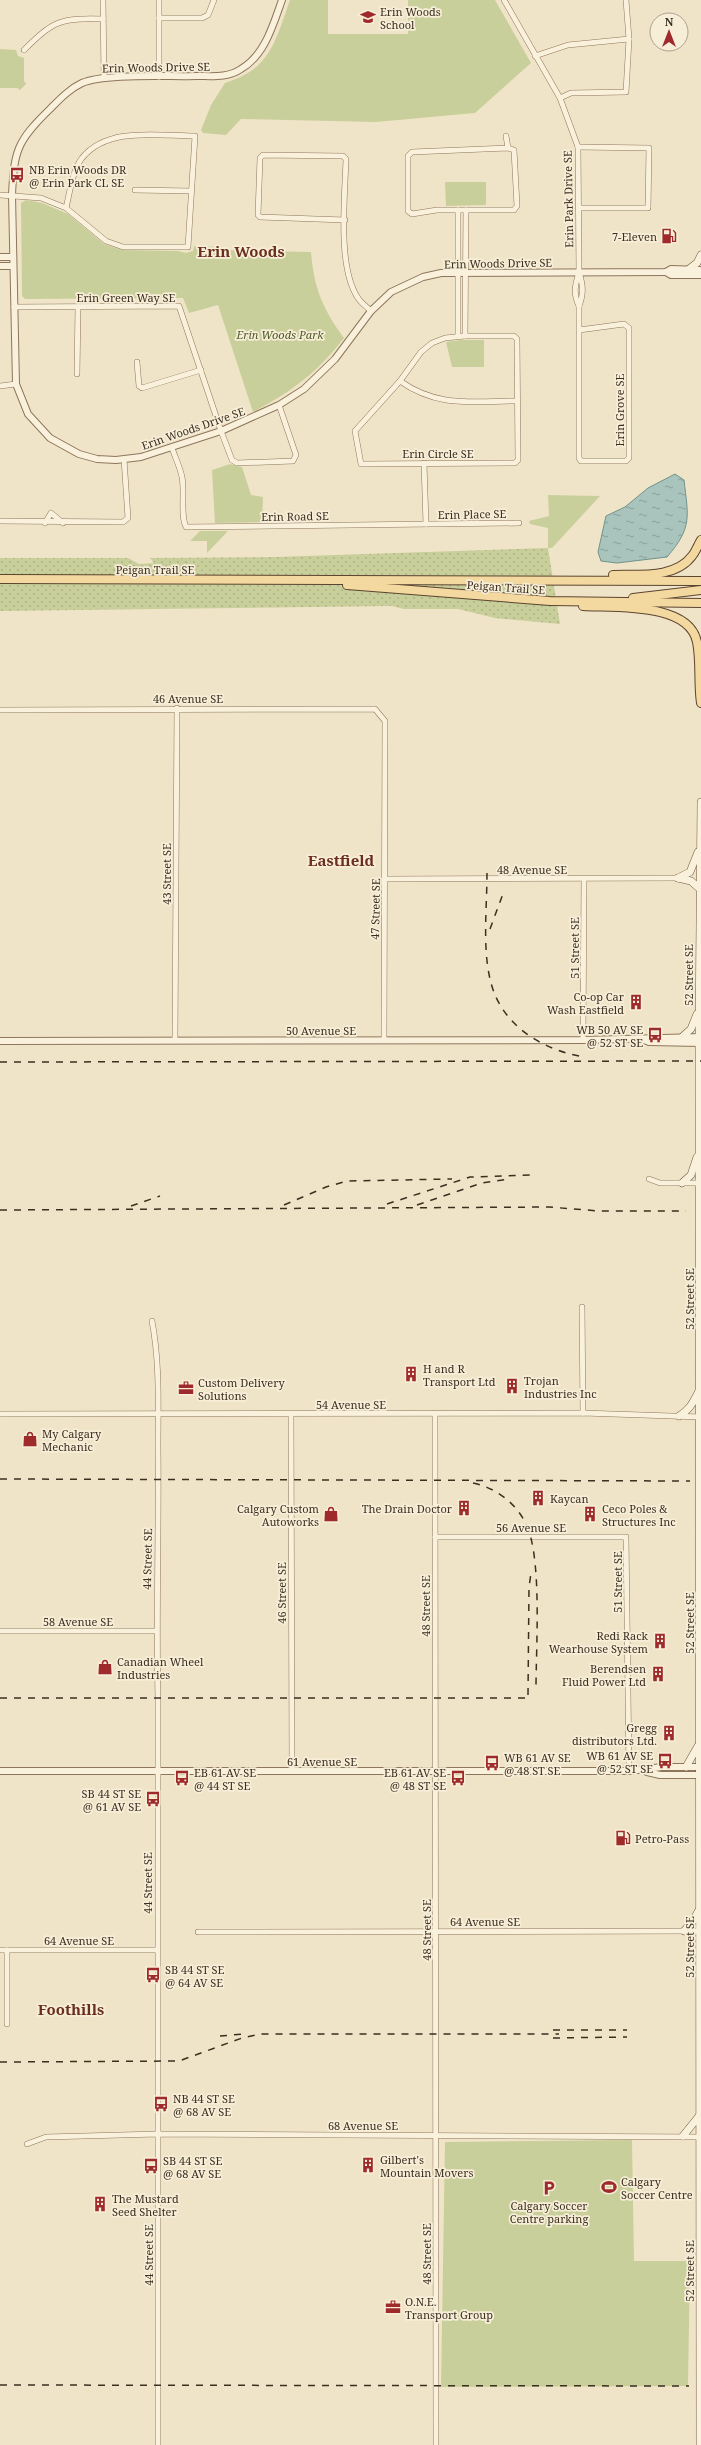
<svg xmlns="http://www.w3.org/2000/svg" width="701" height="2445" viewBox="0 0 701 2445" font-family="'Noto Serif',serif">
  <defs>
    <pattern id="grass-dots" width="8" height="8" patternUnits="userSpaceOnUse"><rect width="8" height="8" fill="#c9cf9b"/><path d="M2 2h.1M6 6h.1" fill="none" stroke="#aeb285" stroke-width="1.8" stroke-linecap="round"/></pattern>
    <pattern id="water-ripples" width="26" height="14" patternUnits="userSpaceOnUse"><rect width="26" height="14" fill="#a9c4bc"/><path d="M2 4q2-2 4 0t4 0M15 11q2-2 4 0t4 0" fill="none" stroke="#8ba098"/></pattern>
  </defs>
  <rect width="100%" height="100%" fill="#f0e4c8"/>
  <path fill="url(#grass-dots)" d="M548 548 560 624 495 618 458 609H404L392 606 0 611V558H128L139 564 154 563 150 558 275 557Z"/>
  <g fill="#c9cf9b">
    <path d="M290 0H328V34H408V0H495L531 63 475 113 376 122 241 119 226 135 203 133 201 130 211 105 225 83C271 69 275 41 290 0Z"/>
    <path d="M0 49 16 50 18 56 24 58V81L26 84 20 90 17 88H0Z"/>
    <path d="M445 182H486V205L446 206Z"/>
    <path d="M26 200 42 203 68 214 104 244 122 250 178 251 186 253 193 251 194 246 221 247V250L311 252C314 289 323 309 344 338 317 373 291 392 253 412L218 305 189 313 183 298 25 299 22 296 21 203Z"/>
    <path d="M461 340H484V367H452L446 342Z"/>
    <path d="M230 464 242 467 251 495 263 497 262 522 215 523 212 470Z"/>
    <path d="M548 495 600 496 552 548H548V528L530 524 529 521 549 516Z"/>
    <path d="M200 531H228L207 553V541H190Z"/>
    <path d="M632 2140 634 2261H690L688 2386 441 2387 445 2142Z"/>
  </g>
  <path fill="url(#water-ripples)" stroke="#6f938a" d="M675 474 684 480C688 516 693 527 667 557L617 563 601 561 598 552 606 516 625 507 648 488Z"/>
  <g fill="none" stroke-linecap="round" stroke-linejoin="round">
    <g stroke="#8d765c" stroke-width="6">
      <g id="minor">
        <path d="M103 0 104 78"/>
        <path d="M504 0 560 98 578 147 579 272C575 285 573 294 579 306"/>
        <path d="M159 18H202L208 15 214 0"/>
        <path d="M24 50C54 20 61 18 103 19"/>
        <path d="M535 56 568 45 629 39"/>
        <path d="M159 77V0"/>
        <path d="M560 98 571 93 626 92 629 39 626 0"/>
        <path d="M506 136 508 148 412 152 408 156V211L412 214 437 210H514L517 206 514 150 508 148"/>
        <path d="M578 147 649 148 648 208H580"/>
        <path d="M135 190 191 191"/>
        <path d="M0 195 41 198 66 208C70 192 72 171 82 158 108 126 159 136 195 136L188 247H123L106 241 66 208"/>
        <path d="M458 210V336"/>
        <path d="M345 220 260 217 258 215 260 158 263 155 343 156 346 159C345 196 337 267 358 298 361 303 367 307 371 311"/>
        <path d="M579 272C583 285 584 293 579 306V458L581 461H626L629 458V328L624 324 579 330"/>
        <path d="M14 307 179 306 221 431 232 460 237 463 293 461 296 455 279 405"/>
        <path d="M465 336H514L517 339 518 460 515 463 361 464 355 431 400 381 421 352 432 343 445 338Z"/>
        <path d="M465 336 466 210"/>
        <path d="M137 362 139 386 142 388 201 370"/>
        <path d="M77 374 78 307"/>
        <path d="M400 381C438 408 472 401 517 401"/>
        <path d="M0 386 16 384"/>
        <path d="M172 448C175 457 180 467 182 477 185 492 180 515 186 527L519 523"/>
        <path d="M424 463 426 524"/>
        <path d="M0 521 123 522 128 518 124 459"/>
        <path d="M45 523 51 513 63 523"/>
        <path d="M0 710 375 709 385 721 384 1040"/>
        <path d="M386 879 678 878"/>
        <path d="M175 1040 177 708"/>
        <path d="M583 1040 584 880"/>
        <path d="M649 1179 660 1183H701"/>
        <path d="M582 1307 583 1413"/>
        <path d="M152 1321C160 1363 158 1406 158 1448 159 1531 156 1614 158 1698V2445"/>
        <path d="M0 1414 583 1413 701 1417"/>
        <path d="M291 1414 292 1771"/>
        <path d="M435 1414 436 2445"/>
        <path d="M435 1537H626L629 1771"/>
        <path d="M0 1631H156"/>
        <path d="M198 1932 700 1931"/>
        <path d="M0 1950H157"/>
        <path d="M7 2024V1950"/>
        <path d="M27 2144 46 2137 158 2134 701 2137"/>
      </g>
    </g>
    <g stroke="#8d765c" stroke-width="8">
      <g id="tertiary">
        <path d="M282 0C273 25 265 55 241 69 228 78 212 76 197 76 170 77 104 73 82 83 69 89 59 100 49 110 17 141 14 151 12 195L16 384 28 414 50 438 79 454 97 459 116 460 141 457 221 431 279 405 304 389 335 359 371 311 391 292 423 277 441 273 666 272 671 269 701 270"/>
        <path d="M0 257H13"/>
        <path d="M0 266H13"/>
        <path d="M666 272 671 275H701"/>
        <path d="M641 1039 649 1042 701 1043"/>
        <path d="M0 1041 583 1040 701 1037"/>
        <path d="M0 1771H629L662 1767H701"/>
        <path d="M647 1772 660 1775H701"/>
      </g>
    </g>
    <g stroke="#6f573f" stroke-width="8">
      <g id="secondary">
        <path d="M689 269 697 263 701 255"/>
        <path d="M678 878 690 872 698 852"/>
        <path d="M678 878 691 881 699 888"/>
        <path d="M682 1037 691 1029 697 1014"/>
        <path d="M682 1183 691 1175 697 1157"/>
        <path d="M679 1416C690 1410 693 1402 699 1391"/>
        <path d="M686 1767 698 1746"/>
        <path d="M684 1931 693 1921 699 1910"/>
        <path d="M683 2136 700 2115"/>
        <path d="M700 2445 699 1043 701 802"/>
      </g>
    </g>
    <g stroke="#5b4430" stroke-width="10">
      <g id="primary">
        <path d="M613 575C638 574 675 579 692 556 696 551 698 545 701 540"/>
        <path d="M0 579 701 581"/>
        <path d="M347 585 550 601 701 603"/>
        <path d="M633 598 701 590"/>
        <path d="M583 606C614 608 689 602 697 642 701 662 698 683 701 703"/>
      </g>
    </g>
    <use href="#minor" stroke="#faf1dc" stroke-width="5"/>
    <use href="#tertiary" stroke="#faf1dc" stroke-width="6"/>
    <use href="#secondary" stroke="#faf1dc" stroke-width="7"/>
    <use href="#primary" stroke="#f3d9a0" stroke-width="8"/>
    <g stroke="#3d2e20" stroke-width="1.5" stroke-dasharray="7 7" stroke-linecap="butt">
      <path d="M487 873C487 908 482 949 491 983 502 1026 544 1051 585 1057"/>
      <path d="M490 929 504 891"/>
      <path d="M0 1062 701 1061"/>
      <path d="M387 1204 470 1177 532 1175"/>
      <path d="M284 1205 326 1187 347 1181 452 1179"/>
      <path d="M417 1205 482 1183 509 1179"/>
      <path d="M131 1206 160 1196"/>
      <path d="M0 1210 549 1207 599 1211H686"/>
      <path d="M0 1479 690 1481"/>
      <path d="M473 1483C497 1488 517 1504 527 1526 542 1561 536 1647 536 1688"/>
      <path d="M528 1695 529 1587 531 1573"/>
      <path d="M0 1698H531"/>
      <path d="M553 2030H627"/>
      <path d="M220 2036 244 2034"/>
      <path d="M553 2038 627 2037"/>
      <path d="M0 2062 179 2061 242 2038 261 2034H559"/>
      <path d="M0 2385 689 2386"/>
    </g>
  </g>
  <defs>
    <g id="school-bare" transform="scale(1.2)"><path d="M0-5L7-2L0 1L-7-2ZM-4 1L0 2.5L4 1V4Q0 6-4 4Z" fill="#9e2a2b" stroke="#f7eed8" stroke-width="2.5" paint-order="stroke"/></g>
    <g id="bus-bare" transform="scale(1.2)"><path d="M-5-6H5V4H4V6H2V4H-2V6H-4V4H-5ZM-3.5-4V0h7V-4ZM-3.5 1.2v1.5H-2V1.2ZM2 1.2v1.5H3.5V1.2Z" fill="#9e2a2b" stroke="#f7eed8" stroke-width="2.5" paint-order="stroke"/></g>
    <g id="fuel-bare" transform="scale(1.2)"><path d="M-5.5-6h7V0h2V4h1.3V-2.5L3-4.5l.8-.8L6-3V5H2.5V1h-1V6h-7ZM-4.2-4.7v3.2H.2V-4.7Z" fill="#9e2a2b" stroke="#f7eed8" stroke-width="2.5" paint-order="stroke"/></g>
    <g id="building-bare" transform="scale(1.2)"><path d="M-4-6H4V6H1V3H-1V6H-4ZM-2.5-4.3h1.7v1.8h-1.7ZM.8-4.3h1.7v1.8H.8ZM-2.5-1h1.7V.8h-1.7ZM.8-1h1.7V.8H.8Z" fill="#9e2a2b" stroke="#f7eed8" stroke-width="2.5" paint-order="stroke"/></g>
    <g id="office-bare" transform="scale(1.2)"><path d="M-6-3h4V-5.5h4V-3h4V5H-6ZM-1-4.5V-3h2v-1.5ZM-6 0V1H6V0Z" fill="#9e2a2b" stroke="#f7eed8" stroke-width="2.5" paint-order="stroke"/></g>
    <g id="shop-bare" transform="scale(1.2)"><path d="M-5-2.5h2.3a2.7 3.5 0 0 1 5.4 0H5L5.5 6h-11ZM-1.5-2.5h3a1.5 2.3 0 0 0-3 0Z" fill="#9e2a2b" stroke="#f7eed8" stroke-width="2.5" paint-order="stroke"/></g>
    <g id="stadium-bare" transform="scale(1.2)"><path d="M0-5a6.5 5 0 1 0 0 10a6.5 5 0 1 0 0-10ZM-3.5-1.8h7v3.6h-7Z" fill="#9e2a2b" stroke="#f7eed8" stroke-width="2.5" paint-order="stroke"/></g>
    <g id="parking-bare" transform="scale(1.2)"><path d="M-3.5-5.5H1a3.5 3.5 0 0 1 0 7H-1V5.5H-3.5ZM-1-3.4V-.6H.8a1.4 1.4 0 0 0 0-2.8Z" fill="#9e2a2b" stroke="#f7eed8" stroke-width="2.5" paint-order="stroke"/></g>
  </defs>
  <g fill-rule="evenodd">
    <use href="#school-bare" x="368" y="17"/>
    <use href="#bus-bare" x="17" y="175"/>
    <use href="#fuel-bare" x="669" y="236"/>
    <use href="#building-bare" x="636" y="1002"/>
    <use href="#bus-bare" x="655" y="1035"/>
    <use href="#building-bare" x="411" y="1374"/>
    <use href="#building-bare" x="512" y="1386"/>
    <use href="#office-bare" x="186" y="1388"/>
    <use href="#shop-bare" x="30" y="1439"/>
    <use href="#building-bare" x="538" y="1498"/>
    <use href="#building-bare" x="464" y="1508"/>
    <use href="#shop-bare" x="331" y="1514"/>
    <use href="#building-bare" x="590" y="1514"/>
    <use href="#building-bare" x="660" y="1641"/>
    <use href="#shop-bare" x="105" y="1667"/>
    <use href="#building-bare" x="658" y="1674"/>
    <use href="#building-bare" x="669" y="1733"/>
    <use href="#bus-bare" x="665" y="1761"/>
    <use href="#bus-bare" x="492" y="1763"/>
    <use href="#bus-bare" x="182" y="1778"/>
    <use href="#bus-bare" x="458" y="1778"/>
    <use href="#bus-bare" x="153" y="1799"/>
    <use href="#fuel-bare" x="623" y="1838"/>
    <use href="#bus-bare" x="153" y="1975"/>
    <use href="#bus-bare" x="161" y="2104"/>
    <use href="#building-bare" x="368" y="2165"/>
    <use href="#bus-bare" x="151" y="2166"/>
    <use href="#stadium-bare" x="609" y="2187"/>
    <use href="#parking-bare" x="549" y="2188"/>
    <use href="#building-bare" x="100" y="2204"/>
    <use href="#office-bare" x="393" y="2307"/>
  </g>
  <g text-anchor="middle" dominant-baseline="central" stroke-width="3.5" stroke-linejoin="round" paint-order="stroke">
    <g font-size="11" fill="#3d2e20" stroke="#f7eed8" text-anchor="start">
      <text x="380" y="11">Erin Woods<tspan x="380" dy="13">School</tspan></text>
      <text x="29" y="169">NB Erin Woods DR<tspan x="29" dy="13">@ Erin Park CL SE</tspan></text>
      <text x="657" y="236" text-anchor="end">7-Eleven</text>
      <text x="624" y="996" text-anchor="end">Co-op Car<tspan x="624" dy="13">Wash Eastfield</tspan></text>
      <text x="643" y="1029" text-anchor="end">WB 50 AV SE<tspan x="643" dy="13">@ 52 ST SE</tspan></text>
      <text x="423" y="1368">H and R<tspan x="423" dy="13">Transport Ltd</tspan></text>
      <text x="524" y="1380">Trojan<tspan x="524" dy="13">Industries Inc</tspan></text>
      <text x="198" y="1382">Custom Delivery<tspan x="198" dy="13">Solutions</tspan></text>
      <text x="42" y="1433">My Calgary<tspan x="42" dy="13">Mechanic</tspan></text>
      <text x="550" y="1498">Kaycan</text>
      <text x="319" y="1508" text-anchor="end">Calgary Custom<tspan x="319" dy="13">Autoworks</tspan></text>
      <text x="452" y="1508" text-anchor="end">The Drain Doctor</text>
      <text x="602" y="1508">Ceco Poles &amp;<tspan x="602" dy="13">Structures Inc</tspan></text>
      <text x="648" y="1635" text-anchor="end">Redi Rack<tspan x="648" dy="13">Wearhouse System</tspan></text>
      <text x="117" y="1661">Canadian Wheel<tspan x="117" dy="13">Industries</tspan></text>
      <text x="646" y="1668" text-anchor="end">Berendsen<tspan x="646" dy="13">Fluid Power Ltd</tspan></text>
      <text x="657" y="1727" text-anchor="end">Gregg<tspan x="657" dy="13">distributors Ltd.</tspan></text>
      <text x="653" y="1755" text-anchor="end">WB 61 AV SE<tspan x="653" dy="13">@ 52 ST SE</tspan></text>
      <text x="504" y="1757">WB 61 AV SE<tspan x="504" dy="13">@ 48 ST SE</tspan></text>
      <text x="194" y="1772">EB 61 AV SE<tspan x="194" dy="13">@ 44 ST SE</tspan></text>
      <text x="446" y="1772" text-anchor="end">EB 61 AV SE<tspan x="446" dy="13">@ 48 ST SE</tspan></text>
      <text x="141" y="1793" text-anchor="end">SB 44 ST SE<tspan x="141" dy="13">@ 61 AV SE</tspan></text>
      <text x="635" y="1838">Petro-Pass</text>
      <text x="165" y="1969">SB 44 ST SE<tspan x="165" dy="13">@ 64 AV SE</tspan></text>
      <text x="173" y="2098">NB 44 ST SE<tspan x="173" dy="13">@ 68 AV SE</tspan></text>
      <text x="380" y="2159">Gilbert's<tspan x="380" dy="13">Mountain Movers</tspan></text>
      <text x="163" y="2160">SB 44 ST SE<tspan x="163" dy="13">@ 68 AV SE</tspan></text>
      <text x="621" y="2181">Calgary<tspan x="621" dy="13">Soccer Centre</tspan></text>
      <text x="112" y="2198">The Mustard<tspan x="112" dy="13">Seed Shelter</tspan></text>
      <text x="549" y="2205" text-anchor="middle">Calgary Soccer<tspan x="549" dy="13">Centre parking</tspan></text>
      <text x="405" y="2301">O.N.E.<tspan x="405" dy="13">Transport Group</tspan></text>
    </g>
    <g font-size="11" fill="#3d2e20" stroke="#f7eed8">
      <text transform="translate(156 67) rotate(-1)">Erin Woods Drive SE</text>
      <text transform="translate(568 199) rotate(-91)">Erin Park Drive SE</text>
      <text transform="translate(498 263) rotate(-1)">Erin Woods Drive SE</text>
      <text x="126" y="297">Erin Green Way SE</text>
      <text transform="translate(619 410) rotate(-90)">Erin Grove SE</text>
      <text transform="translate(193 428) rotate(-19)">Erin Woods Drive SE</text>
      <text x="438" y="453">Erin Circle SE</text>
      <text transform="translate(472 514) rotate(-1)">Erin Place SE</text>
      <text transform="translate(295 516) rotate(-1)">Erin Road SE</text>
      <text x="155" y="569">Peigan Trail SE</text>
      <text transform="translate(506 587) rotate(4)">Peigan Trail SE</text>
      <text x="188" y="698">46 Avenue SE</text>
      <text x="532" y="869">48 Avenue SE</text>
      <text transform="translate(166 874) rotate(-90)">43 Street SE</text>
      <text transform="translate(375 909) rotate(-89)">47 Street SE</text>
      <text transform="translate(574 948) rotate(-90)">51 Street SE</text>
      <text transform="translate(688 975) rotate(-90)">52 Street SE</text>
      <text x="321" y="1030">50 Avenue SE</text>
      <text transform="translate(689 1299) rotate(-90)">52 Street SE</text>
      <text x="351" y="1404">54 Avenue SE</text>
      <text x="531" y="1527">56 Avenue SE</text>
      <text transform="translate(147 1559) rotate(-89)">44 Street SE</text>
      <text transform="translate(617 1582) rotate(-90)">51 Street SE</text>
      <text transform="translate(281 1593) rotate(-90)">46 Street SE</text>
      <text transform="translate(425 1606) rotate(-90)">48 Street SE</text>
      <text x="78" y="1621">58 Avenue SE</text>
      <text transform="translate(689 1623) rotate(-90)">52 Street SE</text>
      <text x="322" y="1761">61 Avenue SE</text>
      <text transform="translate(147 1883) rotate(-90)">44 Street SE</text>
      <text x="485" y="1921">64 Avenue SE</text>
      <text transform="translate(426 1930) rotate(-90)">48 Street SE</text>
      <text x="79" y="1940">64 Avenue SE</text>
      <text transform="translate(689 1947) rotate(-90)">52 Street SE</text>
      <text x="363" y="2125">68 Avenue SE</text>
      <text transform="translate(426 2254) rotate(-90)">48 Street SE</text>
      <text transform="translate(148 2255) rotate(-90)">44 Street SE</text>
      <text transform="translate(689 2271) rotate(-90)">52 Street SE</text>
    </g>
    <g font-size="11" font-style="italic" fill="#4d5a26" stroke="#f7eed8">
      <text x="280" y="334">Erin Woods Park</text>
    </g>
    <g font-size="15" font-weight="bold" fill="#6b2e1e" stroke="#f7eed8">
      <text x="241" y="251">Erin Woods</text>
      <text x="341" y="860">Eastfield</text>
      <text x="71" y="2009">Foothills</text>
    </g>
  </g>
  <g transform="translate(669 32)"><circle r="19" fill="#f7eed8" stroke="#ada18e"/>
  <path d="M0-3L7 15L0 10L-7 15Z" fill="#9e2a2b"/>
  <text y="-6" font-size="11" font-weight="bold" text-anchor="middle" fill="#3d2e20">N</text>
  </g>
</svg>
